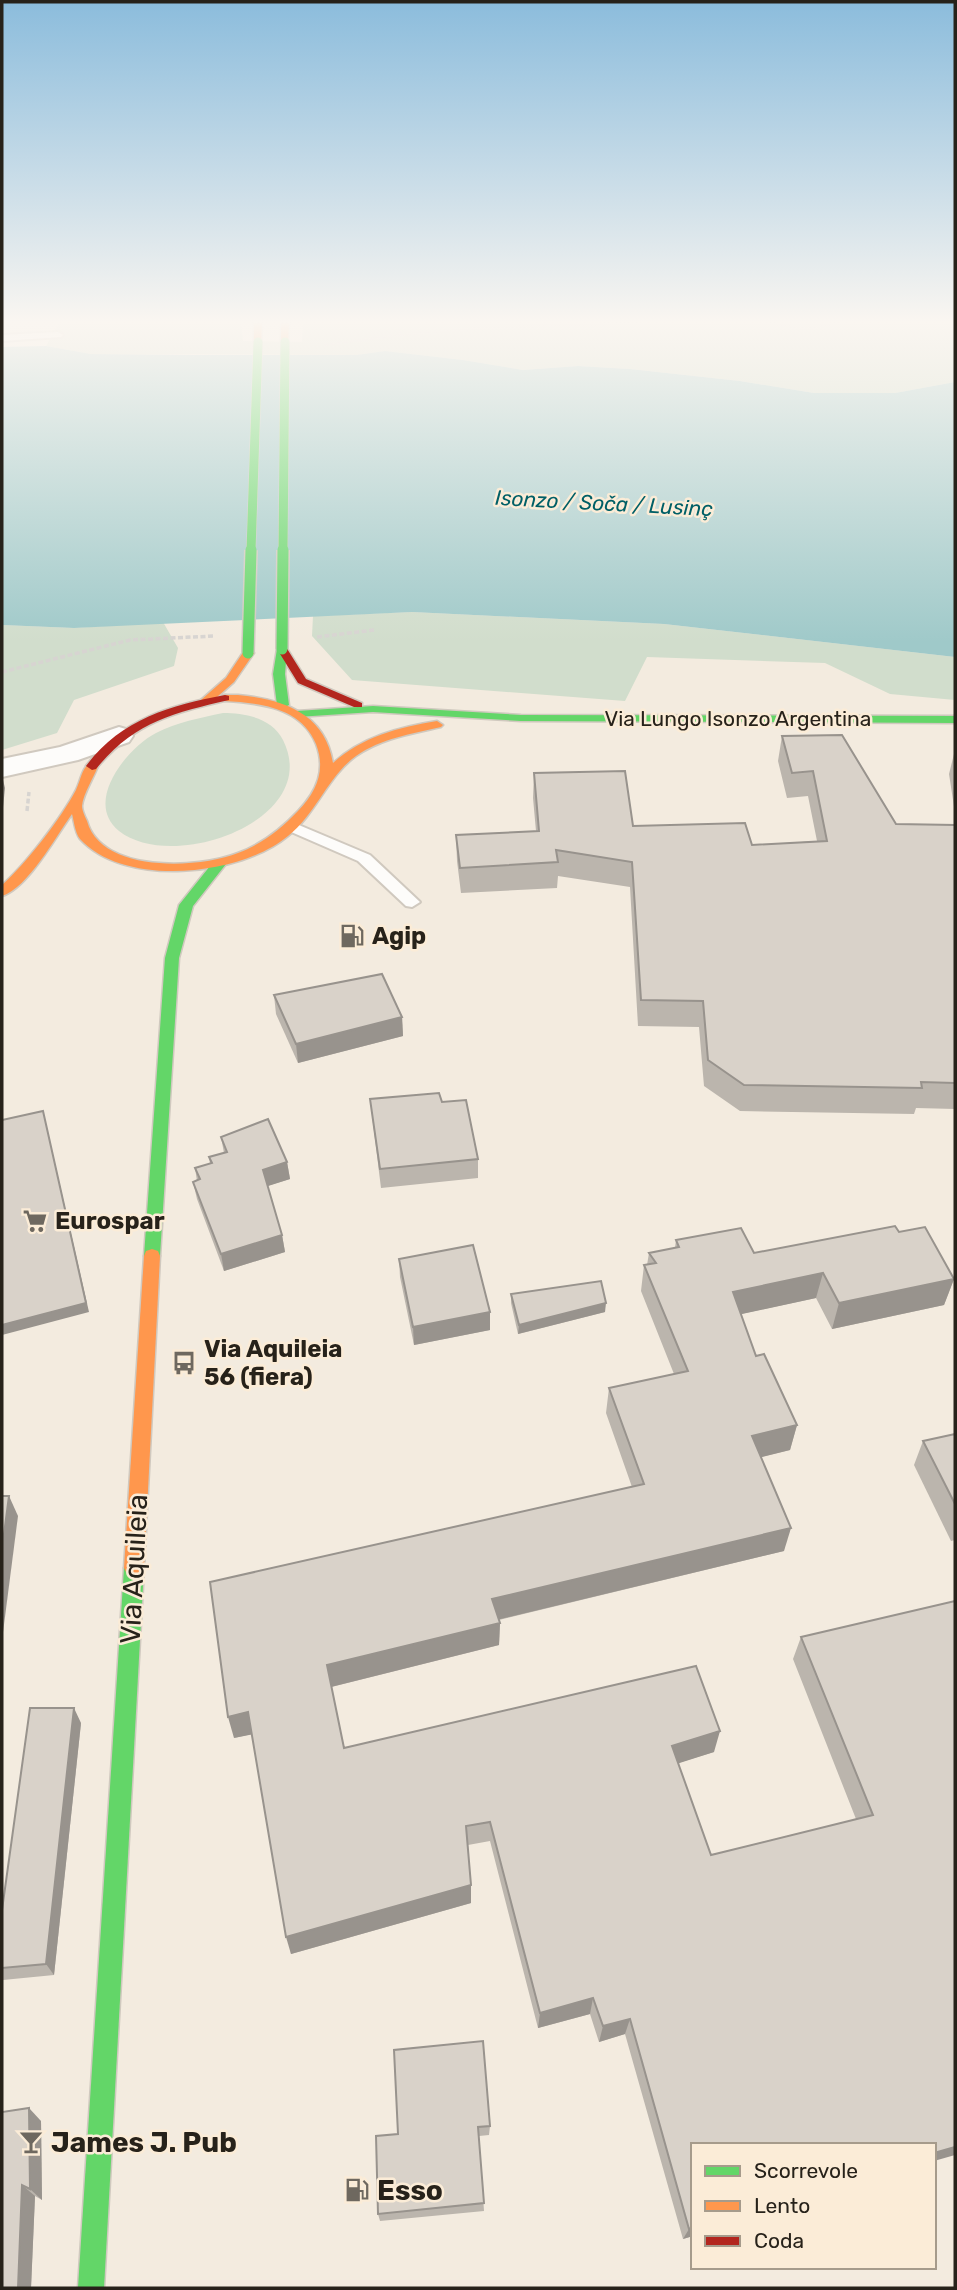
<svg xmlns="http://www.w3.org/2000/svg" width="957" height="2290" viewBox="0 0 957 2290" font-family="Rubik,sans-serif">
  <rect width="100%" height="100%" fill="#f3ebdf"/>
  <g fill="#d1ddcc">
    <path d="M59 323H241L243 341 302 342 303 323H955V382L895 393H814L740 381 630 369 578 366 523 370 463 360 385 351 356 355 91 354 46 346Z"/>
    <path d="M412 612 664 624 955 657V700L890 694 825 663 647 657 625 701 352 680 312 636 313 616Z"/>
    <path d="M163 622 178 648 174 666 74 700 57 733 2 750V625L74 628Z"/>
    <path d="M223 713C245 713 272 718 283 740 323 819 174 874 119 831 83 802 127 748 156 733 177 722 200 718 223 713Z"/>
  </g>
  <path fill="#9fc9c9" d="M46 346 91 354 191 355H356L385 351 463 360 523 370 578 366 630 369 740 381 814 393H895L955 382V657L664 624 412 612 74 628 2 625V347Z"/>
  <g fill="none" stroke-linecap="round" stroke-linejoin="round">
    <g stroke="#d0c9bf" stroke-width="4">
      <g id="lane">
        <path d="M58 332 63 335 61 337 2 341V335Z"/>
        <path d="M294 823 370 855 420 902 412 907 406 906 358 861 289 831 286 828 289 825Z"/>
      </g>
    </g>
    <g stroke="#d0c9bf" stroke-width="4">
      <path id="street" d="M119 727 129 730 133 736 129 742 78 760 2 777V759L60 747Z"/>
    </g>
    <g stroke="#d0c9bf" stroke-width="3">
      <g id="fast">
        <path d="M282 646 287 649 285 674 289 705 283 708 277 705 273 674 277 649Z"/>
        <path d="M373 706 521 715 955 716V723L521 721 373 712 297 717 291 714 297 711Z"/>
        <path d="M219 860 226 864 193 906 179 958 160 1256 158 1261H146L144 1256 165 958 179 905 214 861Z"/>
        <path d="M134 1559 141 1562 144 1568 104 2288H78L124 1568 127 1562Z"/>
      </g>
    </g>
    <g stroke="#d0c9bf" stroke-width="3">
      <g id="slow">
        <path d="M254 323H262L261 344 254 342Z"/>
        <path d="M281 323H289L288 344 281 342Z"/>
        <path d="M244 651 254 653 234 682 209 704H201V700L226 678Z"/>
        <path d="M238 695C283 699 325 713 333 763 362 737 399 727 437 721L443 725 441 727C411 734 382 738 356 756 327 777 317 813 288 836 240 876 125 888 80 839 75 833 74 821 72 814 56 836 28 888 2 896V885C25 865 62 817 76 790 81 780 82 766 92 762L98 766C94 777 83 794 82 806 82 810 85 817 87 821 101 873 198 869 238 853 262 844 281 829 298 811 317 791 326 770 316 744 301 707 259 703 225 701L219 698 225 695Z"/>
        <path d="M152 1249 158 1251 160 1256 144 1568 141 1574 134 1577 127 1574 124 1568 144 1256 146 1251Z"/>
      </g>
    </g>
    <g stroke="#d0c9bf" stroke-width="3">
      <g id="jam">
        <path d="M278 647H286L306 679 362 703V707H354L298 683 277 649Z"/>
        <path d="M225 695 229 696V700C173 713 134 722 96 769L92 770 86 766C120 720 170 705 225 695Z"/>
      </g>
    </g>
    <g stroke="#d7d4d1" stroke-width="2.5" stroke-dasharray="4.5 2" stroke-linecap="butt">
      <path d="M768 323 810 329 835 323"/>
      <path d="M400 335 480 328 637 323"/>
      <path d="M324 345 400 335V323"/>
    </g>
    <g stroke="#d7d4d1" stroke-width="3.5" stroke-dasharray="5 2.5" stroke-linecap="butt">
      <path d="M317 637 374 630"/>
      <path d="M2 672 130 640 214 636"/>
      <path d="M27 811 29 792"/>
    </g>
    <use href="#lane" fill="#fdfcfa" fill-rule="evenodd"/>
    <use href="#street" fill="#fdfcfa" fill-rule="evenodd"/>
    <use href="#fast" fill="#63d668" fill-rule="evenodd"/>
    <use href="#slow" fill="#ff974d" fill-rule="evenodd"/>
    <use href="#jam" fill="#b3261e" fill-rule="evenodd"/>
    <g stroke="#d0c9bf" stroke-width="10" stroke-linecap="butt">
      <g id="fast-bridge-far1">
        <path d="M251 551 258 342"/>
        <path d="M283 551 285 342"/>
      </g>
    </g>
    <g stroke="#d0c9bf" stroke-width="14" stroke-linecap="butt">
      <g id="fast-bridge">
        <path d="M282 649 283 550"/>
        <path d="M248 653 251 550"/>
      </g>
    </g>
    <use href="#fast-bridge-far1" stroke="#63d668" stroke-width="9"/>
    <use href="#fast-bridge" stroke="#63d668" stroke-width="11"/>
  </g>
  <g fill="#bbb5ad">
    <path d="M782 736 896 824 955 825V1109L916 1108 914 1114 740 1111 704 1086 699 1027 638 1026 630 887 558 876 557 888 461 893 457 861 456 835 536 831 533 798 534 773 633 826 752 845 817 841 808 796 787 798 778 761Z"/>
    <path d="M955 750V813L949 774Z"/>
    <path d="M274 995 402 1017 403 1036 298 1063 276 1014Z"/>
    <path d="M370 1099 442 1102 478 1159V1178L381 1188Z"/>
    <path d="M221 1137 287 1162 290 1179 267 1186 282 1235 285 1252 224 1271 197 1199 193 1182 197 1181 195 1168 210 1164 209 1157 224 1153Z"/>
    <path d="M899 1232 954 1279 944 1305 832 1329 816 1298 741 1314 756 1356 797 1425 790 1450 761 1457 784 1551 499 1620 500 1623 499 1645 331 1687 344 1748 714 1752 678 1763 711 1855 856 1819 793 1659 801 1637 955 1601V2155L693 2145V2236L683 2239 625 2034 599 2042 590 2014 538 2028 490 1841 468 1845 471 1903 291 1954 252 1734 234 1738 632 1487 606 1413 609 1388 674 1374 641 1291 644 1265H647L649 1253 675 1248 676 1240 754 1253Z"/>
    <path d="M399 1259 490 1330 414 1345 400 1277Z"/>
    <path d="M511 1294 605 1312 518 1334 511 1303Z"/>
    <path d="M955 1434V1540L951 1541 914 1465 923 1441Z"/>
    <path d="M81 1723 54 1975 3 1980 2 1979V1910Z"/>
    <path d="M2 2112 41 2121 42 2200 35 2196 31 2288Z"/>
    <path d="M490 2126 489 2135 479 2136 484 2211 380 2221 378 2214 398 2134Z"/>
  </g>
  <g fill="#98938d">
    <path d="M2 776 5 788 2 817Z"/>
    <path d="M402 1017 403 1036 298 1063 296 1044Z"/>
    <path d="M43 1111 89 1312 2 1335V1325Z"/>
    <path d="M287 1162 290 1179 265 1187 263 1170Z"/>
    <path d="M282 1235 285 1252 224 1271 221 1254Z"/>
    <path d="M823 1273 816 1298 728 1317 733 1292Z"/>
    <path d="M954 1279 944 1305 832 1329 839 1303Z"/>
    <path d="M606 1303 605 1312 518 1334 519 1325Z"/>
    <path d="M490 1312V1330L414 1345 413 1327Z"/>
    <path d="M797 1425 790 1450 746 1461 752 1436Z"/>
    <path d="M9 1496 18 1516 2 1640V1549Z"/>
    <path d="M791 1528 784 1551 492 1621V1599Z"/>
    <path d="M500 1623 499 1645 331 1687 327 1665Z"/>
    <path d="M74 1708 81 1723 54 1975 46 1964Z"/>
    <path d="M248 1712 254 1734 234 1738 228 1717Z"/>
    <path d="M720 1731 714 1752 667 1767 672 1746Z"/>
    <path d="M471 1885V1903L291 1954 286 1937Z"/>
    <path d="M593 1998 590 2014 538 2028 540 2013Z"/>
    <path d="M630 2019 625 2034 599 2042 603 2026Z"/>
    <path d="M29 2108 41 2121 42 2200 30 2189Z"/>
    <path d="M955 2147V2155L934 2161V2153Z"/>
    <path d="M22 2185 35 2196 31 2288H18Z"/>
    <path d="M693 2228V2236L683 2239 689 2229Z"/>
  </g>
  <g fill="#d9d2c9" stroke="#98938d" stroke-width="2">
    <path d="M842 735 896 824 955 825V1083L921 1082 922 1088 744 1085 708 1060 703 1001 641 1000 632 862 556 850 558 862 460 868 456 835 539 831 534 773 625 771 633 826 745 823 752 845 827 841 813 771 792 773 782 736Z"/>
    <path d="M382 974 402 1017 296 1044 274 995Z"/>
    <path d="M439 1093 442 1102 466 1100 478 1159 380 1169 370 1099Z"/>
    <path d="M43 1111 86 1303 2 1325V1120Z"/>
    <path d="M268 1119 287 1162 263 1170 282 1235 221 1254 193 1182 200 1179 195 1168 212 1163 209 1157 227 1152 221 1137Z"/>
    <path d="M895 1226 899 1232 925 1227 954 1279 839 1303 823 1273 733 1292 756 1356 764 1354 797 1425 752 1436 791 1528 492 1599 500 1623 327 1665 344 1748 696 1666 720 1731 672 1746 711 1855 873 1815 801 1637 955 1601V2147L934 2153V2145H693V2228L689 2229 630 2019 603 2026 593 1998 540 2013 490 1822 466 1826 471 1885 286 1937 248 1712 228 1717 210 1582 644 1484 609 1388 688 1371 644 1265 656 1263 649 1253 679 1247 676 1240 741 1228 754 1253Z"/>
    <path d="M473 1245 490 1312 413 1327 399 1259Z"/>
    <path d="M601 1281 606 1303 519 1325 511 1294Z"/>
    <path d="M955 1434V1504L923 1441Z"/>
    <path d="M2 1496H9L2 1549Z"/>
    <path d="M30 1708H74L46 1964 2 1968V1910Z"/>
    <path d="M483 2041 490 2126 478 2127 484 2203 378 2214 376 2136 398 2134 394 2050Z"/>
    <path d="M29 2108 30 2189 22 2185 18 2288H2V2112Z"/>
  </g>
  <linearGradient id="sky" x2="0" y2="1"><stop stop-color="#8bbcdc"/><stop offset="0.5" stop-color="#faf6f1"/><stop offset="1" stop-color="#faf6f1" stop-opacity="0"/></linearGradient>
  <rect width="957" height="643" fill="url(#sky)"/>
  <defs>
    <g id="fuel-bare" transform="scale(1.89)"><path d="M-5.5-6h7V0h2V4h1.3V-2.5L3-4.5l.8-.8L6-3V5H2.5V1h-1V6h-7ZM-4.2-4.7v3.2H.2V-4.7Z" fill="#6e685f" stroke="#fbecd7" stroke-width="2.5" paint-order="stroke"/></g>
    <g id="supermarket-bare" transform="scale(1.89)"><path d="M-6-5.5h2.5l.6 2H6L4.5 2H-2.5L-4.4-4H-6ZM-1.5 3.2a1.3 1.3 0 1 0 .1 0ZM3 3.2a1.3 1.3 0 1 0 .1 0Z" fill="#6e685f" stroke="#fbecd7" stroke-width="2.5" paint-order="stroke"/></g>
    <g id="bus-bare" transform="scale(1.89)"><path d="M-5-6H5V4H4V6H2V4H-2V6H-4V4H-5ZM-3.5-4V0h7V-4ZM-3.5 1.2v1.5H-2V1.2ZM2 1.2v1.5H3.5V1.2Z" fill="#6e685f" stroke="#fbecd7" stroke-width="2.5" paint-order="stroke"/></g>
    <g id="bar-bare" transform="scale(1.89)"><path d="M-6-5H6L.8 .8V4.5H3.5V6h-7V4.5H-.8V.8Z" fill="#6e685f" stroke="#fbecd7" stroke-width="2.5" paint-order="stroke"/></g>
  </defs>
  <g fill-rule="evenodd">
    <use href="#fuel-bare" x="352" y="936"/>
    <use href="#supermarket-bare" x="35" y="1221"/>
    <use href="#bus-bare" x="184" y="1363"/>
    <use href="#bar-bare" x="31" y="2142"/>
    <use href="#fuel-bare" x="357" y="2190"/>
  </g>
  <g text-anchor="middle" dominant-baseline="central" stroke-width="5" stroke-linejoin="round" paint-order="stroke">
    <g font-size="21" font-style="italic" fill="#005f66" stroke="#fbecd7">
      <text transform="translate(604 503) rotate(3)">Isonzo / Soča / Lusinç</text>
    </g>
    <g font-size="21" fill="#27221a" stroke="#fbecd7">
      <text x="738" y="718">Via Lungo Isonzo Argentina</text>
    </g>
    <g font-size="24" font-weight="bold" fill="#27221a" stroke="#fbecd7" text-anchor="start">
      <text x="372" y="936">Agip</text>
      <text x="55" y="1221">Eurospar</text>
      <text x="204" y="1349">Via Aquileia<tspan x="204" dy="28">56 (fiera)</tspan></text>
    </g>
    <g font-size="28" fill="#27221a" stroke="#fbecd7">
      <text transform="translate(134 1569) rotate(-87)">Via Aquileia</text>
    </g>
    <g font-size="28" font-weight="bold" fill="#27221a" stroke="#fbecd7" text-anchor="start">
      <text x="51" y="2142">James J. Pub</text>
      <text x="377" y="2190">Esso</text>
    </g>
  </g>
  <rect width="957" height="2290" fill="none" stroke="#27221a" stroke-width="7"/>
  <rect x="691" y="2143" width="245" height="126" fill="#fbecd7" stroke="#a69b8b" stroke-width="2"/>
  <rect x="705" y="2166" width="35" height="10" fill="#63d668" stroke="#a69b8b" stroke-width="2"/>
  <text x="754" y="2178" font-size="21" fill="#27221a">Scorrevole</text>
  <rect x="705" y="2201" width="35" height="10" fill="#ff974d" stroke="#a69b8b" stroke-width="2"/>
  <text x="754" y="2213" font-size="21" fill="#27221a">Lento</text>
  <rect x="705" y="2236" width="35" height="10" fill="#b3261e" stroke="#a69b8b" stroke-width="2"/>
  <text x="754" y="2248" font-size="21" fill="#27221a">Coda</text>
</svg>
